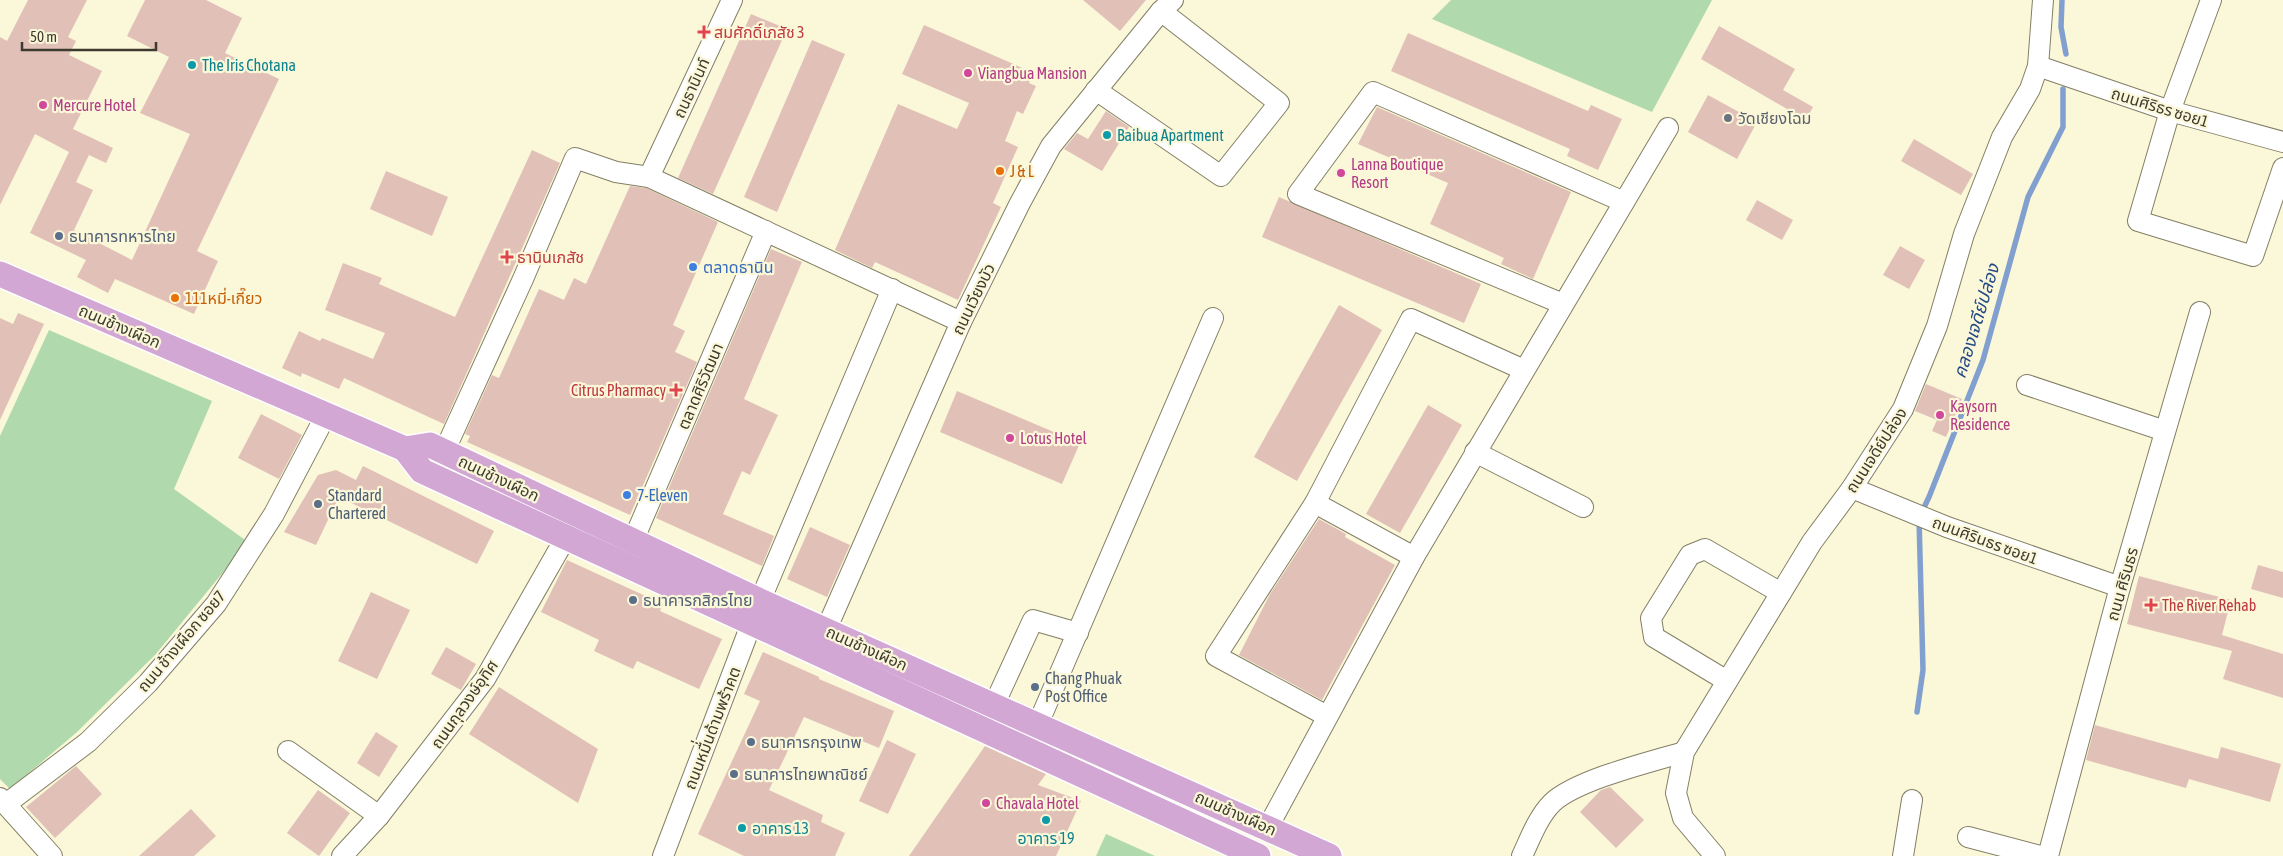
<svg xmlns="http://www.w3.org/2000/svg" width="2283" height="856" viewBox="0 0 2283 856" font-family="'Asap Condensed','Noto Sans Thai',sans-serif">
  <rect width="100%" height="100%" fill="#fbf7d9"/>
  <g fill="#b0d9ae">
    <path d="M1451 0H1712L1652 112 1432 19Z"/>
    <path d="M49 330 212 401 174 489 248 542 155 655 77 732 10 789 0 779V436Z"/>
    <path d="M1106 834 1155 856H1096Z"/>
  </g>
  <g fill="none" stroke-linecap="round" stroke-linejoin="round">
    <g stroke="#81a0cf" stroke-width="5.5">
      <path d="M2062 0 2061 27 2066 54"/>
      <path d="M1917 712 1923 670 1919 518 1929 497 1983 360 2028 197 2063 127V89"/>
    </g>
  </g>
  <g fill="#e1c1b7">
    <path d="M28 0H87L68 37 76 41 69 55 102 71 73 129 113 148 106 163 89 155 76 182 93 190 74 230 132 260 190 134 140 113 169 57 127 36 145 0H206L242 18 225 53 279 79 197 251 218 261 194 314 115 279 108 293 77 277 86 260 30 233 69 152 35 134 0 205V37L7 41Z"/>
    <path d="M1083 0H1146L1120 31Z"/>
    <path d="M751 14 787 29 713 194 678 178Z"/>
    <path d="M924 25 1034 73 1029 83 1036 86 1023 114 1017 111 1005 141 1018 147 993 203 1001 207 958 300 875 262 872 268 835 250 898 104 957 129 969 103 902 74Z"/>
    <path d="M1719 26 1795 69 1783 90 1813 107 1806 120 1701 59Z"/>
    <path d="M1408 33 1588 111 1591 105 1622 119 1598 170 1567 156 1570 149 1391 71Z"/>
    <path d="M812 40 845 54 777 212 744 197Z"/>
    <path d="M1708 95 1757 122 1737 159 1688 132Z"/>
    <path d="M1377 107 1571 192 1533 279 1501 264 1504 258 1430 224 1448 183 1358 144Z"/>
    <path d="M1106 111 1129 127 1102 171 1064 149 1077 133 1088 139Z"/>
    <path d="M1914 139 1973 174 1961 195 1901 161Z"/>
    <path d="M532 150 560 163 444 424 344 378 339 389 302 373 301 377 282 368 299 331 320 341 322 338 373 359 385 333 325 310 343 263 382 278 379 284 455 317Z"/>
    <path d="M386 171 448 197 432 236 370 209Z"/>
    <path d="M630 186 646 188 718 222 673 325 685 331 675 352 697 362 630 515 467 442 470 436 465 434 492 375 499 378 539 289 564 300 574 278 586 284Z"/>
    <path d="M1279 197 1481 284 1464 323 1262 237Z"/>
    <path d="M1757 200 1793 220 1782 240 1746 220Z"/>
    <path d="M1900 246 1925 260 1909 289 1883 275Z"/>
    <path d="M771 249 802 262 744 399 778 415 750 475 742 471 723 514 774 536 762 566 656 518Z"/>
    <path d="M1339 305 1382 330 1297 481 1254 457Z"/>
    <path d="M18 313 44 324 0 420V318L13 324Z"/>
    <path d="M1926 384 1962 399 1946 437 1932 431 1937 420 1915 411Z"/>
    <path d="M957 391 1080 443 1062 484 940 432Z"/>
    <path d="M1428 405 1462 425 1400 533 1366 514Z"/>
    <path d="M261 414 302 435 279 479 238 458Z"/>
    <path d="M363 466 494 531 477 564 339 497 316 545 284 532 318 475 336 470 356 480Z"/>
    <path d="M1319 519 1346 534 1345 537 1395 565 1322 700 1239 655 1270 594Z"/>
    <path d="M810 527 850 545 827 597 787 579Z"/>
    <path d="M567 560 663 604 660 611 722 639 699 689 637 661 633 669 594 651 599 640 541 612Z"/>
    <path d="M2258 565 2283 572V598L2251 589Z"/>
    <path d="M2139 576 2231 600 2222 635 2283 654V698L2223 679 2232 651 2127 624Z"/>
    <path d="M371 592 410 610 377 679 338 661Z"/>
    <path d="M446 647 476 664 461 690 431 674Z"/>
    <path d="M763 652 819 677V679L894 711 879 748 804 717 769 790 823 815 821 822 845 833 835 856H744L698 834 760 701 744 694Z"/>
    <path d="M499 687 598 749 578 803 469 734Z"/>
    <path d="M2095 725 2218 759 2221 747 2281 764 2270 802 2189 779 2186 788 2086 760Z"/>
    <path d="M376 732 398 746 379 777 357 763Z"/>
    <path d="M887 740 916 754 888 814 859 801Z"/>
    <path d="M985 746 1046 774 1038 785 1081 801 1056 856H909Z"/>
    <path d="M76 766 102 794 55 838 26 807Z"/>
    <path d="M1610 787 1644 820 1616 848 1580 812 1601 790Z"/>
    <path d="M318 790 350 813 319 856 287 833Z"/>
    <path d="M191 809 216 836 194 856H139Z"/>
  </g>
  <g fill="none" stroke-linecap="round" stroke-linejoin="round">
    <g stroke="#837f64" stroke-width="22">
      <g id="minor">
        <path d="M2211 0 2170 111 2138 221 2253 256 2283 168"/>
        <path d="M2038 66 2170 111 2283 142"/>
        <path d="M1096 90 1221 176 1279 103 1161 11"/>
        <path d="M649 177 732 0"/>
        <path d="M1563 304 1298 194 1373 92 1624 202"/>
        <path d="M2027 385 2165 431"/>
        <path d="M444 452 523 279 575 158 616 172 649 177 961 322"/>
        <path d="M1475 452 1583 507"/>
        <path d="M1852 488 1947 527 2120 587"/>
        <path d="M1315 503 1414 557"/>
        <path d="M633 541 766 231"/>
        <path d="M826 630 961 322 1020 203 1051 146 1161 11 1173 0"/>
        <path d="M1727 681 1654 637 1651 618 1690 555 1705 549 1781 593"/>
        <path d="M994 705 1033 620 1078 633"/>
        <path d="M1327 716 1216 656 1315 503 1411 319 1524 370"/>
        <path d="M1038 724 1213 318"/>
        <path d="M288 751 379 816"/>
        <path d="M0 798 52 856"/>
        <path d="M6 804 88 742 148 683 216 604 274 514 326 415"/>
        <path d="M1268 827 1414 557 1668 128"/>
        <path d="M1968 837 2040 856"/>
        <path d="M342 856 379 816 485 679 566 537"/>
        <path d="M663 856 760 601 892 289"/>
        <path d="M1522 856C1530 839 1538 817 1552 803 1576 780 1650 762 1684 752"/>
        <path d="M1715 856 1683 818 1676 793 1684 752 1812 542 1852 488 1903 409 1937 326 1964 234 2002 137 2030 89 2038 66 2043 0"/>
        <path d="M1903 856 1912 800"/>
        <path d="M2048 856 2120 587 2200 312"/>
      </g>
    </g>
    <g stroke="#fff" stroke-width="28">
      <g id="major">
        <path d="M0 274 405 449 422 471 1258 856"/>
        <path d="M405 449 430 445 760 601 1329 856"/>
      </g>
    </g>
    <use href="#minor" stroke="#fff" stroke-width="20"/>
    <use href="#major" stroke="#d2a7d4" stroke-width="25"/>
  </g>
  <g fill="#e0444e" stroke="#fbf7d9" stroke-width="2">
    <path d="M701.5 24.5h5v5h5v5h-5v5h-5v-5h-5v-5h5z"/>
    <path d="M504.5 249.5h5v5h5v5h-5v5h-5v-5h-5v-5h5z"/>
    <path d="M673.5 382.5h5v5h5v5h-5v5h-5v-5h-5v-5h5z"/>
    <path d="M2148.5 597.5h5v5h5v5h-5v5h-5v-5h-5v-5h5z"/>
  </g>
  <g fill="#0f9aa8" stroke="#fbf7d9" stroke-width="2">
    <circle cx="192" cy="65" r="5"/>
    <circle cx="1107" cy="135" r="5"/>
    <circle cx="1046" cy="820" r="5"/>
    <circle cx="742" cy="828" r="5"/>
  </g>
  <g fill="#d1479c" stroke="#fbf7d9" stroke-width="2">
    <circle cx="968" cy="73" r="5"/>
    <circle cx="43" cy="105" r="5"/>
    <circle cx="1341" cy="173" r="5"/>
    <circle cx="1940" cy="415" r="5"/>
    <circle cx="1010" cy="438" r="5"/>
    <circle cx="986" cy="803" r="5"/>
  </g>
  <circle fill="#6b7280" stroke="#fbf7d9" stroke-width="2" cx="1728" cy="118" r="5"/>
  <g fill="#e8710a" stroke="#fbf7d9" stroke-width="2">
    <circle cx="1000" cy="171" r="5"/>
    <circle cx="175" cy="298" r="5"/>
  </g>
  <g fill="#5c6f8a" stroke="#fbf7d9" stroke-width="2">
    <circle cx="59" cy="236" r="5"/>
    <circle cx="318" cy="504" r="5"/>
    <circle cx="633" cy="600" r="5"/>
    <circle cx="1035" cy="687" r="5"/>
    <circle cx="751" cy="742" r="5"/>
    <circle cx="734" cy="774" r="5"/>
  </g>
  <g fill="#3f7fe0" stroke="#fbf7d9" stroke-width="2">
    <circle cx="693" cy="267" r="5"/>
    <circle cx="627" cy="495" r="5"/>
  </g>
  <g text-anchor="middle" dominant-baseline="central" stroke-width="4.5" stroke-linejoin="round" paint-order="stroke">
    <g font-size="16" fill="#be3a42" stroke="#fbf7d9" text-anchor="start">
      <text x="714" y="32">สมศักดิ์เภสัช 3</text>
      <text x="517" y="257">ธานินเภสัช</text>
      <text x="666" y="390" text-anchor="end">Citrus Pharmacy</text>
      <text x="2162" y="605">The River Rehab</text>
    </g>
    <g font-size="16" fill="#0d838f" stroke="#fbf7d9" text-anchor="start">
      <text x="202" y="65">The Iris Chotana</text>
      <text x="1117" y="135">Baibua Apartment</text>
      <text x="752" y="828">อาคาร 13</text>
      <text x="1046" y="838" text-anchor="middle">อาคาร 19</text>
    </g>
    <g font-size="16" fill="#b23c85" stroke="#fbf7d9" text-anchor="start">
      <text x="978" y="73">Viangbua Mansion</text>
      <text x="53" y="105">Mercure Hotel</text>
      <text x="1351" y="164">Lanna Boutique<tspan x="1351" dy="18">Resort</tspan></text>
      <text x="1950" y="406">Kaysorn<tspan x="1950" dy="18">Residence</tspan></text>
      <text x="1020" y="438">Lotus Hotel</text>
      <text x="996" y="803">Chavala Hotel</text>
    </g>
    <g font-size="16" fill="#3d3b30" stroke="#fbf7d9">
      <text transform="translate(691 88) rotate(-65)">ถนธานินท์</text>
      <text transform="translate(2160 107) rotate(17)">ถนนศิริธร ซอย1</text>
      <text transform="translate(973 299) rotate(-64)">ถนนเวียงบัว</text>
      <text transform="translate(120 326) rotate(23)">ถนนช้างเผือก</text>
      <text transform="translate(700 386) rotate(-67)">ตลาดศิริวัฒนา</text>
      <text transform="translate(1876 450) rotate(-57)">ถนนเจดีย์ปล่อง</text>
      <text transform="translate(499 478) rotate(25)">ถนนช้างเผือก</text>
      <text transform="translate(1985 540) rotate(20)">ถนนศิรินธร ซอย1</text>
      <text transform="translate(2122 584) rotate(-74)">ถนน ศิรินธร</text>
      <text transform="translate(181 641) rotate(-50)">ถนน ช้างเผือก ซอย7</text>
      <text transform="translate(867 648) rotate(24)">ถนนช้างเผือก</text>
      <text transform="translate(464 704) rotate(-55)">ถนนกุลวงษ์อุทิศ</text>
      <text transform="translate(712 728) rotate(-69)">ถนนหมื่่นด้ามพร้าคต</text>
      <text transform="translate(1236 813) rotate(24)">ถนนช้างเผือก</text>
    </g>
    <g font-size="16" fill="#5b616d" stroke="#fbf7d9" text-anchor="start">
      <text x="1738" y="118">วัดเชียงโฉม</text>
    </g>
    <g font-size="16" fill="#c56008" stroke="#fbf7d9" text-anchor="start">
      <text x="1010" y="171">J &amp; L</text>
      <text x="185" y="298">111หมี่-เกี๊ยว</text>
    </g>
    <g font-size="16" fill="#4e5e75" stroke="#fbf7d9" text-anchor="start">
      <text x="69" y="236">ธนาคารทหารไทย</text>
      <text x="328" y="495">Standard<tspan x="328" dy="18">Chartered</tspan></text>
      <text x="643" y="600">ธนาคารกสิกรไทย</text>
      <text x="1045" y="678">Chang Phuak<tspan x="1045" dy="18">Post Office</tspan></text>
      <text x="761" y="742">ธนาคารกรุงเทพ</text>
      <text x="744" y="774">ธนาคารไทยพาณิชย์</text>
    </g>
    <g font-size="16" fill="#366cbe" stroke="#fbf7d9" text-anchor="start">
      <text x="703" y="267">ตลาดธานิน</text>
      <text x="637" y="495">7-Eleven</text>
    </g>
    <g font-size="18" font-style="italic" fill="#244a85" stroke="#fbf7d9">
      <text transform="translate(1976 321) rotate(-73)">คลองเจดีย์ปล่อง</text>
    </g>
  </g>
  <path d="M22 42v8h134v-8" fill="none" stroke="#3d3b30" stroke-width="2.5"/>
  <text x="30" y="42" font-size="15" fill="#3d3b30" stroke="#fbf7d9" stroke-width="4" paint-order="stroke">50 m</text>
</svg>
